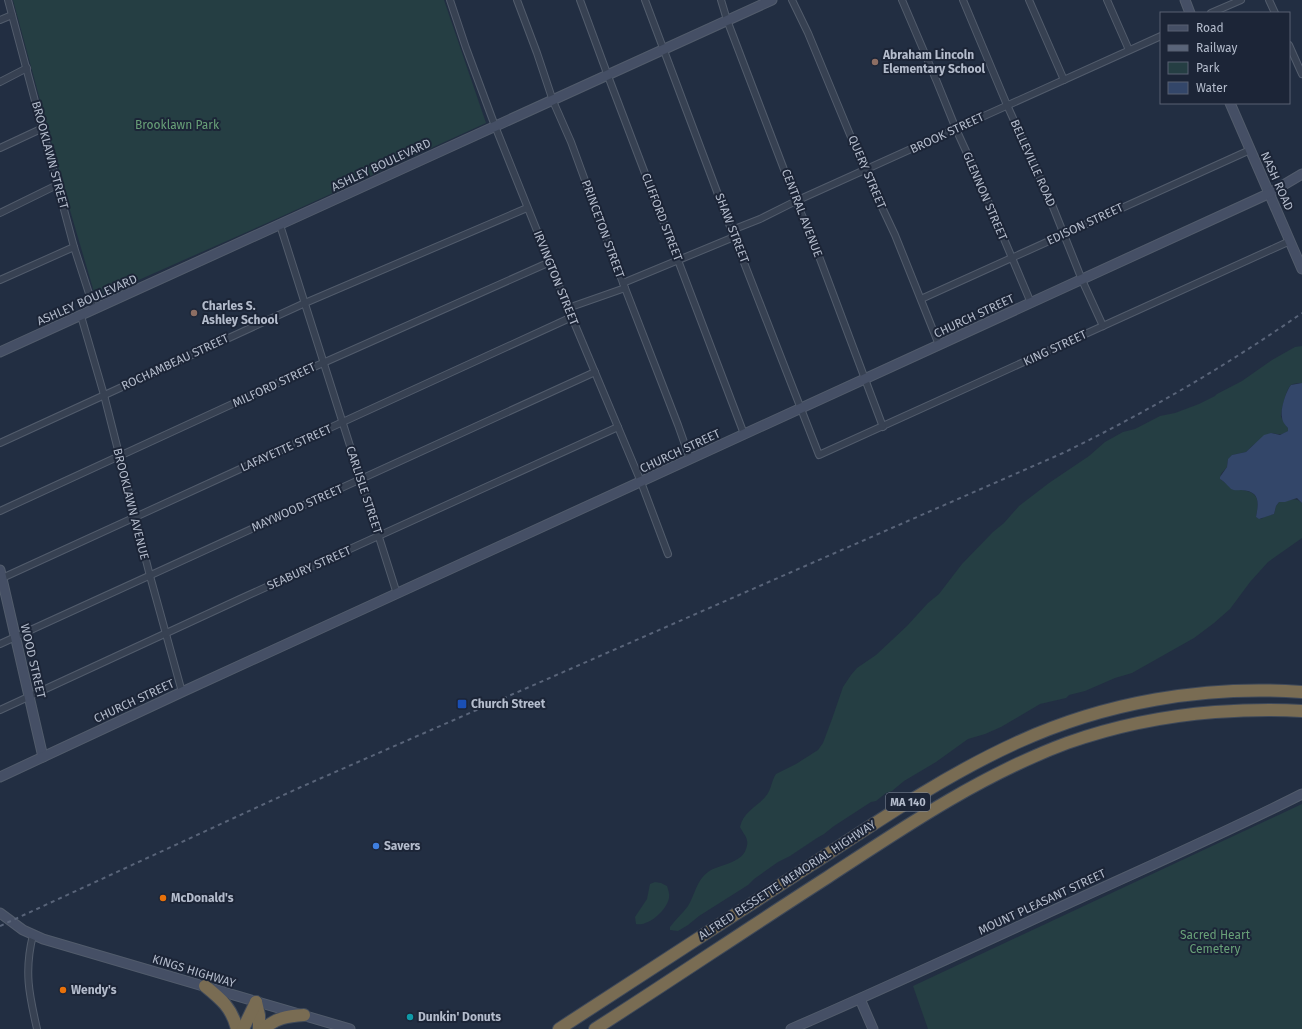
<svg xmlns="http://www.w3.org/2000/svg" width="1302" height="1029" viewBox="0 0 1302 1029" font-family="'Fira Sans',sans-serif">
  <rect width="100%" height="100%" fill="#222e42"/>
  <g fill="#253e43">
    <path d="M13 0H444L486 123 276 219 96 299 67 200Z"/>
    <path d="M1302 346V383C1298 383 1293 383 1290 386 1286 390 1281 411 1281 416 1282 421 1287 425 1289 430 1283 436 1278 434 1271 433L1252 446 1246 452 1232 455 1228 459 1227 467 1221 474 1220 479C1225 482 1231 488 1237 490 1237 490 1242 490 1243 490 1260 493 1259 502 1256 517L1261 519 1264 517 1274 514 1276 506 1279 502C1281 502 1283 502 1286 501 1293 500 1295 497 1302 503V538L1268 562 1250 582 1230 609 1214 623 1194 638 1132 673 1115 678 1085 691 1069 695 1066 698 1040 704 1001 727 985 734 968 739 936 762 904 781 892 791 886 793 876 801 871 802 834 826 824 834 817 838 790 856 778 862 754 879 748 885 699 916 688 925 678 931 670 930V927C675 920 683 913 688 906 695 895 696 881 708 872 719 864 741 864 746 849 750 839 744 835 740 827 743 812 757 807 766 796 772 789 771 781 776 774L796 764 818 750 823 743 832 719 843 687 851 675 857 668 876 655 907 626 928 603 939 594 962 564 993 532 1004 523 1019 506 1049 483 1089 456 1105 442 1123 432 1135 429 1160 416 1175 413 1199 404 1215 396 1217 394 1242 381 1272 360 1295 347Z"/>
    <path d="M1302 804V1029H928L913 986Z"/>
    <path d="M655 882 661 883 667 886C668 890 670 894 669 898 667 910 648 927 636 924L635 917 647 899 650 884Z"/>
  </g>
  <path fill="#334669" d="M1302 383V503L1297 498 1285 502H1279L1276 506 1274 514 1259 519 1256 517C1259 502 1260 491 1241 490 1238 490 1235 491 1231 489 1230 488 1224 481 1220 479V477L1227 467 1228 459 1232 455 1246 452 1264 435 1271 433 1280 435 1288 431V428C1285 425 1282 421 1282 417 1280 410 1286 391 1291 385Z"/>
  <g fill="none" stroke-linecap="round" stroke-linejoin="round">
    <g stroke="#525c6c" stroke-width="8">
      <g id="street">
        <path d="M8 0 74 247 94 309"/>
        <path d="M450 0 466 48 495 126 568 308 641 482 668 554"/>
        <path d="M517 0 537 53 553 101 571 142 613 257 678 425 690 459"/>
        <path d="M580 0 608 76 744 434"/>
        <path d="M645 0 734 237 819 455 1290 241"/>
        <path d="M721 0 727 20 796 201 817 251 883 427"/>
        <path d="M792 0 808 33 865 171 895 235 939 345"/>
        <path d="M902 0 937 82 956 129 980 182 1031 303"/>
        <path d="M963 0 1007 105 1051 202 1082 280 1103 326"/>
        <path d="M1029 0 1064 80"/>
        <path d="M1107 0 1129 50"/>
        <path d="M1269 0 1275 13"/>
        <path d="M1211 13 1241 0"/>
        <path d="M0 20 12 15"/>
        <path d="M1289 45 1302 74"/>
        <path d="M0 82 27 68"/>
        <path d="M0 148 43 128"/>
        <path d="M0 213 57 185"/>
        <path d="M280 225 397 594"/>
        <path d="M732 230 760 219 796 201 1161 36"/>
        <path d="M0 280 74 247"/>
        <path d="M623 283 734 237"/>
        <path d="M921 299 1250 150"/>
        <path d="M568 308 625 288"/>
        <path d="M81 316 104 395 150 576 182 692"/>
        <path d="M0 443 305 303 527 208"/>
        <path d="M0 511 278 383 550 262"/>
        <path d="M0 579 572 317"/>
        <path d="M0 644 595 372"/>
        <path d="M0 710 240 599 618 427"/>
        <path d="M33 935C24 971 29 994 37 1029"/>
      </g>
    </g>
    <g stroke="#525c6c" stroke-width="11">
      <g id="secondary">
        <path d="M1185 0 1190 13"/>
        <path d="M1230 103 1302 269"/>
        <path d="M0 352 772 0"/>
        <path d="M0 570 43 757"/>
        <path d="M0 777 182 692 1270 193 1302 174"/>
        <path d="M0 913 23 930 43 939 350 1029"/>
        <path d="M860 999 873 1029"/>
        <path d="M791 1029C888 987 984 942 1080 898 1154 864 1229 831 1302 794"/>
      </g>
    </g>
    <g stroke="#3f4959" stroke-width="14">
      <g id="highway">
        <path d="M205 986C221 999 232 1008 237 1029"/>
        <path d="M256 1002 259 1015V1029"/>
        <path d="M243 1029 256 1002"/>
        <path d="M264 1029C275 1018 288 1016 304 1015"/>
        <path d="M559 1029C643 975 727 919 811 865 878 821 944 776 1016 743 1105 702 1205 685 1302 692"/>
        <path d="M595 1029C673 979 750 927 828 877 904 827 981 775 1067 743 1115 726 1164 716 1215 712 1244 710 1273 709 1302 711"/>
      </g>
    </g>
    <use href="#street" stroke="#374152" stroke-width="6"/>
    <use href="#secondary" stroke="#454f65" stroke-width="9"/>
    <use href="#highway" stroke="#796c53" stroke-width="12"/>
    <path stroke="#596479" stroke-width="2" stroke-dasharray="4 4" stroke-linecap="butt" d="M0 926 301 787 1063 453C1147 412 1226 366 1302 313"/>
  </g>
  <g fill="#8d6e63" stroke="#1c2537" stroke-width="1.5">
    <circle cx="875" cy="62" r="4"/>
    <circle cx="194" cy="313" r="4"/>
  </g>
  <rect fill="#1a4fb4" stroke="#1c2537" stroke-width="1.5" x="457" y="699" width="10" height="10" rx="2"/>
  <circle fill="#3f7fe0" stroke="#1c2537" stroke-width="1.5" cx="376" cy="846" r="4"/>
  <g fill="#e8710a" stroke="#1c2537" stroke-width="1.5">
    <circle cx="163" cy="898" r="4"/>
    <circle cx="63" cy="990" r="4"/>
  </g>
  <circle fill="#0f9aa8" stroke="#1c2537" stroke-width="1.5" cx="410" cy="1017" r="4"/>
  <g text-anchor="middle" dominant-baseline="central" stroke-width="4" stroke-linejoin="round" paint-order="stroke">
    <rect fill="#1c2537" stroke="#868f9f" stroke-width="1" x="886" y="793" width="44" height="18" rx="3"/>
    <g font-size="11" font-weight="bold" fill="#b4bccc">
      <text x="908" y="802">MA 140</text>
    </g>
    <g font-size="12" font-weight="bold" fill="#b4bccc" stroke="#1c2537" text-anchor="start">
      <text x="883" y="55">Abraham Lincoln<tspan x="883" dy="14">Elementary School</tspan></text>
      <text x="202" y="306">Charles S.<tspan x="202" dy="14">Ashley School</tspan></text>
      <text x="471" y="704">Church Street</text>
      <text x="384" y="846">Savers</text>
      <text x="171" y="898">McDonald's</text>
      <text x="71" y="990">Wendy's</text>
      <text x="418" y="1017">Dunkin' Donuts</text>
    </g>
    <g font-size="12" fill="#68a078" stroke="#1c2537">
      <text x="177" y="125">Brooklawn Park</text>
      <text x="1215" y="935">Sacred Heart<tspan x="1215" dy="14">Cemetery</tspan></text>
    </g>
    <g font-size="12" fill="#b4bccc" stroke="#1c2537">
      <text transform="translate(947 133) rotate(-25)">BROOK STREET</text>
      <text transform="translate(50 155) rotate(75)">BROOKLAWN STREET</text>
      <text transform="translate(1033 163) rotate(66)">BELLEVILLE ROAD</text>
      <text transform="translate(381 165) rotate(-25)">ASHLEY BOULEVARD</text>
      <text transform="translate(867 172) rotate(67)">QUERY STREET</text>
      <text transform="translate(1277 181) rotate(66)">NASH ROAD</text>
      <text transform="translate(985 196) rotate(67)">GLENNON STREET</text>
      <text transform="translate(802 213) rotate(69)">CENTRAL AVENUE</text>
      <text transform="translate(662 217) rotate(69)">CLIFFORD STREET</text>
      <text transform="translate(1085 224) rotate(-25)">EDISON STREET</text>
      <text transform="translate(732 228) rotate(69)">SHAW STREET</text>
      <text transform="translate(603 229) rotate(70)">PRINCETON STREET</text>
      <text transform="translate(556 278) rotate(68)">IRVINGTON STREET</text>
      <text transform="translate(87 300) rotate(-24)">ASHLEY BOULEVARD</text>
      <text transform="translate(974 316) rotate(-25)">CHURCH STREET</text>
      <text transform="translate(1055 348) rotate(-25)">KING STREET</text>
      <text transform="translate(175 362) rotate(-25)">ROCHAMBEAU STREET</text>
      <text transform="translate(274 385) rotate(-25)">MILFORD STREET</text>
      <text transform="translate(286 448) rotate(-24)">LAFAYETTE STREET</text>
      <text transform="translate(680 451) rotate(-25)">CHURCH STREET</text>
      <text transform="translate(364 490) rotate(72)">CARLISLE STREET</text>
      <text transform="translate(131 504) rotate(76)">BROOKLAWN AVENUE</text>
      <text transform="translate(297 508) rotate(-24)">MAYWOOD STREET</text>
      <text transform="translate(309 568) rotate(-24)">SEABURY STREET</text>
      <text transform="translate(33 661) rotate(77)">WOOD STREET</text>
      <text transform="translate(134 701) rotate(-25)">CHURCH STREET</text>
      <text transform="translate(787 880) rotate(-33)">ALFRED BESSETTE MEMORIAL HIGHWAY</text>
      <text transform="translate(1042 902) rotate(-25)">MOUNT PLEASANT STREET</text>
      <text transform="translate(194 971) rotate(17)">KINGS HIGHWAY</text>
    </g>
  </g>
  <rect x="1160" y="12" width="130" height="92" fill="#1c2537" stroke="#596173"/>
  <rect x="1168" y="25" width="20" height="6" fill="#454f65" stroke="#596173"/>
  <text x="1196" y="32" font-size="12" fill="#b4bccc">Road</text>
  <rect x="1168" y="45" width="20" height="6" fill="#596479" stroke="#596173"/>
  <text x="1196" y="52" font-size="12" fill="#b4bccc">Railway</text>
  <rect x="1168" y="62" width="20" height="12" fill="#253e43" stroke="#596173"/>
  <text x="1196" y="72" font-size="12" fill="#b4bccc">Park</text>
  <rect x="1168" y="82" width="20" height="12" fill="#334669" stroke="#596173"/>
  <text x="1196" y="92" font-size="12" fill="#b4bccc">Water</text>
</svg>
